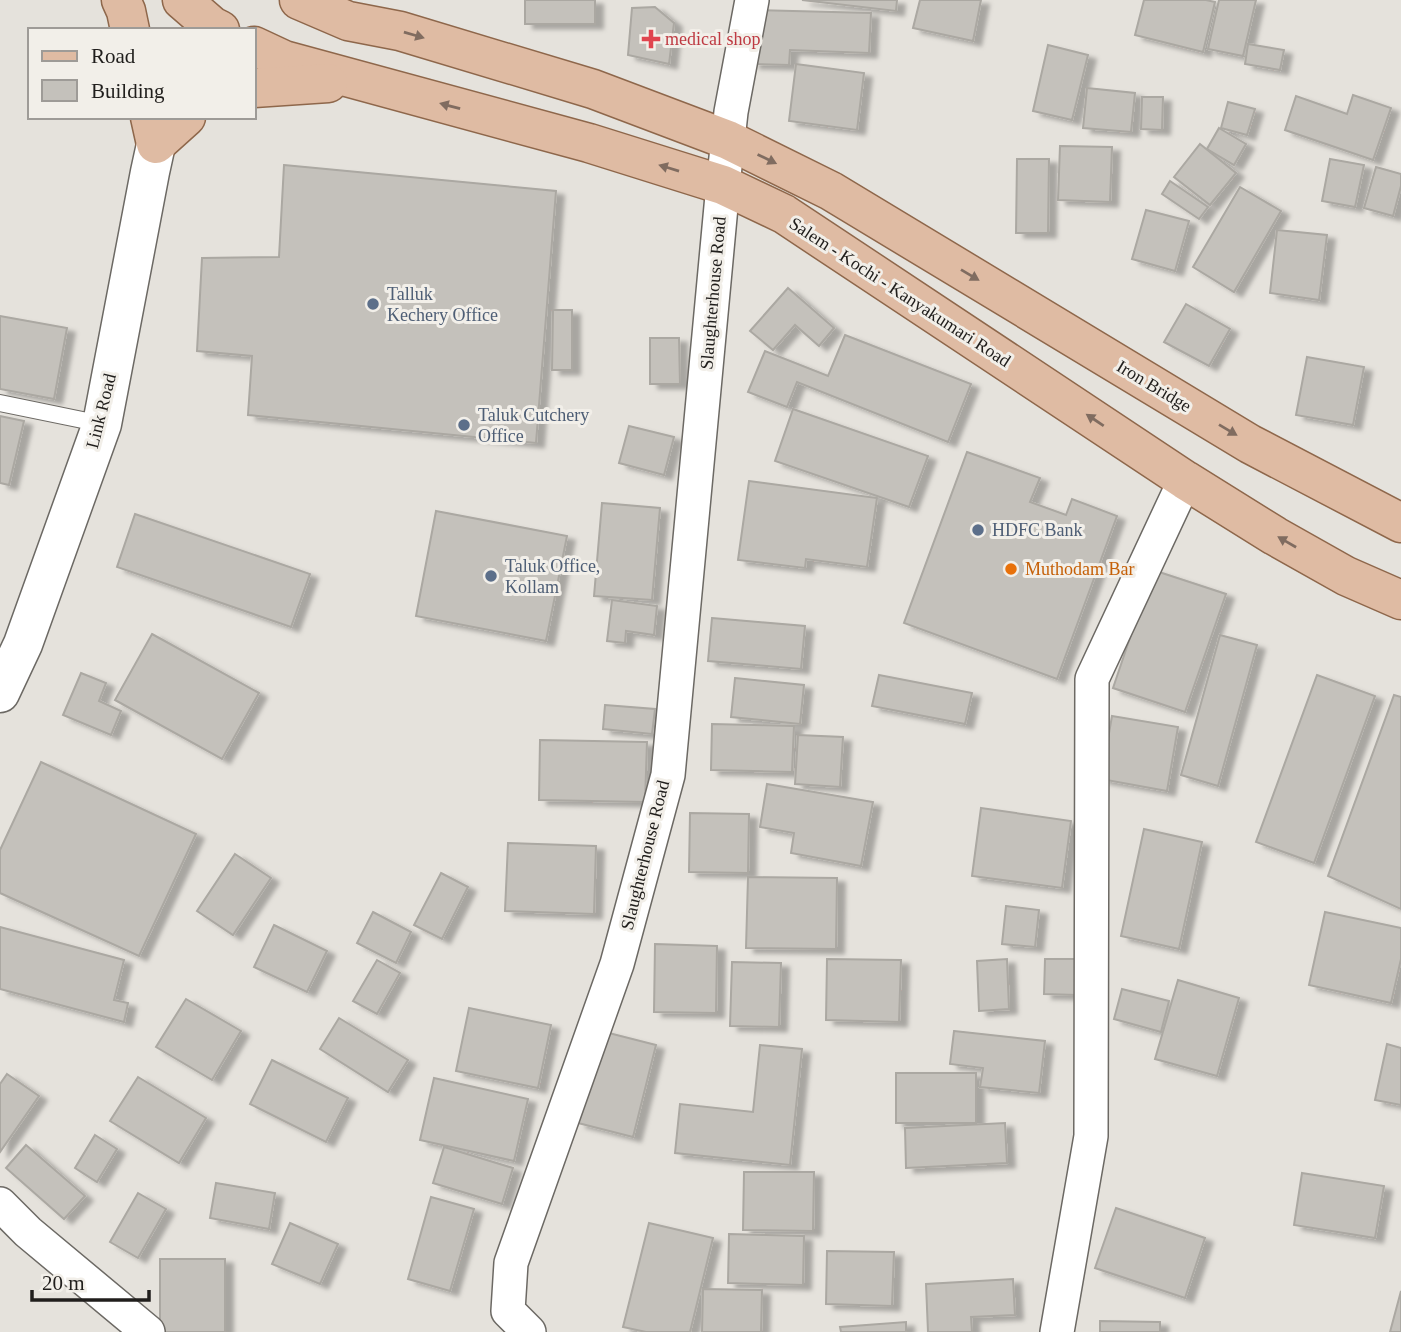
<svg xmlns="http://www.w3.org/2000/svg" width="1401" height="1332" viewBox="0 0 1401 1332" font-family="Georgia,serif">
  <defs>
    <filter id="shadow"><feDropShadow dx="8" dy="4.5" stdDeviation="2" flood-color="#0004"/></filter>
  </defs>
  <rect width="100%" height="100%" fill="#e5e2dc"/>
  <g fill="#c4c1bb" stroke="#aba8a2" stroke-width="2" filter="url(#shadow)">
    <rect x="525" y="0" width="70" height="24"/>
    <path d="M802 0H897L896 11Z"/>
    <path d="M920 0H981L973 41 913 28Z"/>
    <path d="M1144 0H1206L1215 2 1203 52 1135 35Z"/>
    <path d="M1219 0H1256L1243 56 1208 49Z"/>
    <path d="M655 7 674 23 669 64 628 55 632 8Z"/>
    <path d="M754 10 871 13 869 53 790 50 789 65 752 64Z"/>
    <path d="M1248 44 1284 50 1280 70 1245 64Z"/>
    <path d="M1048 45 1088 55 1072 120 1033 111Z"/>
    <path d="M796 64 864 73 857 130 789 121Z"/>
    <path d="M1087 88 1135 93 1131 132 1083 128Z"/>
    <path d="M1353 95 1391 108 1373 160 1285 130 1296 96 1347 114Z"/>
    <path d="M1142 97H1163L1162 130 1141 129Z"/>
    <path d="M1228 102 1255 109 1247 135 1221 128Z"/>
    <path d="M1219 128 1246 144 1234 165 1207 149Z"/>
    <path d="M1200 144 1236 173 1210 205 1174 177Z"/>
    <path d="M1060 146 1112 147 1110 202 1058 200Z"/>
    <path d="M1017 159H1049L1048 233H1016Z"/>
    <path d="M1330 159 1364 165 1355 207 1322 201Z"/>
    <path d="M284 165 556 191 536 443 248 415 252 356 197 351 202 258 279 257Z"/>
    <path d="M1376 167 1401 174V186L1393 216 1364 208Z"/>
    <path d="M1170 181 1208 207 1199 219 1162 194Z"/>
    <path d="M1240 187 1281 211 1234 292 1193 267Z"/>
    <path d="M1146 210 1189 221 1175 271 1132 259Z"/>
    <path d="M1277 230 1327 235 1319 300 1270 293Z"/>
    <path d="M788 288 834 328 819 346 795 325 773 350 750 331Z"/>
    <path d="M1186 304 1230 329 1209 366 1164 342Z"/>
    <path d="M553 310H572V370H552Z"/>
    <path d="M0 316 67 328 54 399 0 389Z"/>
    <path d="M845 335 971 384 948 442 797 382 787 407 748 392 765 351 828 376Z"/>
    <path d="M650 338H679L680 384H650Z"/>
    <path d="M1307 357 1364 367 1353 425 1296 415Z"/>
    <path d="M793 409 928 456 909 507 775 461Z"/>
    <path d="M0 416 24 421 9 485 0 483Z"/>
    <path d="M629 426 674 437 664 475 619 463Z"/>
    <path d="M967 452 1040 478 1030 502 1066 515 1072 499 1117 516 1057 679 904 623Z"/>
    <path d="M749 481 877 498 867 567 806 559 805 568 738 560Z"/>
    <path d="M602 503 660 508 652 600 594 596Z"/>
    <path d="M436 511 567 536 546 641 416 616Z"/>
    <path d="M135 514 310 574 291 627 117 567Z"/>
    <path d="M1153 570 1226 594 1185 712 1113 688Z"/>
    <path d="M612 600 657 606 654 635 626 631 625 643 607 641Z"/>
    <path d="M712 618 805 626 801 669 708 661Z"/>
    <path d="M152 634 259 693 222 759 115 700Z"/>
    <path d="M1220 635 1257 645 1218 786 1181 775Z"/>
    <path d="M81 673 106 683 99 701 121 711 111 735 63 715Z"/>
    <path d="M879 675 972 693 965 724 872 706Z"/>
    <path d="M1317 675 1375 696 1314 863 1256 842Z"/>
    <path d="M735 678 804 685 800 724 731 717Z"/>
    <path d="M1394 695 1401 697V909L1328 876Z"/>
    <path d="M605 705 655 709 652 734 603 729Z"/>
    <path d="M1112 716 1178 727 1167 791 1101 779Z"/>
    <path d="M712 724 794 726 792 772 711 770Z"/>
    <path d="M798 735 843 737 840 787 795 784Z"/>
    <path d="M540 740 647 742 645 802 539 800Z"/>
    <path d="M41 762 196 834 139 956 0 893V850Z"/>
    <path d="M767 784 873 802 861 866 791 853 794 833 760 827Z"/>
    <path d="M981 808 1071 821 1062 888 972 876Z"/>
    <path d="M690 813 749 814 748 873 689 872Z"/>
    <path d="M1144 829 1202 842 1179 949 1121 936Z"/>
    <path d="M508 843 596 846 594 914 505 911Z"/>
    <path d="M235 854 271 878 233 935 197 911Z"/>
    <path d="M441 873 468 887 442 939 414 925Z"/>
    <path d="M748 877 837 878 836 949 746 948Z"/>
    <path d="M1006 906 1039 910 1035 947 1002 944Z"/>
    <path d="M373 912 411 932 396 963 357 943Z"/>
    <path d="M1325 912 1401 928V959L1391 1003 1309 985Z"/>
    <path d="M274 925 327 951 307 992 254 967Z"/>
    <path d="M0 927 124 960 114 1000 128 1003 124 1022 0 989Z"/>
    <path d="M655 944 717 946 716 1013 654 1012Z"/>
    <path d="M827 959 901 960 899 1022 826 1020Z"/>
    <path d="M1007 959 1009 1009 979 1011 977 961Z"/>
    <path d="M1045 959H1077V995L1044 994Z"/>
    <path d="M377 960 400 973 377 1014 353 1001Z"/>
    <path d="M732 962 781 963 779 1027 730 1026Z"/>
    <path d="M1178 980 1239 998 1217 1076 1155 1059Z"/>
    <path d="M1122 989 1169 1001 1161 1032 1114 1019Z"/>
    <path d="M186 999 241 1031 212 1080 156 1047Z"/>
    <path d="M469 1008 551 1025 538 1088 456 1071Z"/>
    <path d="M339 1018 408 1060 388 1092 320 1049Z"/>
    <path d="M601 1031 656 1045 633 1137 578 1123Z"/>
    <path d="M954 1031 1045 1041 1039 1093 980 1087 983 1068 950 1064Z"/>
    <path d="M1387 1044 1401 1048V1105L1375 1100Z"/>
    <path d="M760 1045 802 1049 790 1165 675 1153 680 1104 753 1112Z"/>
    <path d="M272 1060 348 1098 326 1142 250 1104Z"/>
    <rect x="896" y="1073" width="80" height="50"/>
    <path d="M7 1074 39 1096 0 1152V1084Z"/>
    <path d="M138 1077 206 1118 179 1163 110 1121Z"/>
    <path d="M434 1078 528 1099 514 1161 420 1140Z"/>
    <path d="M1005 1123 1007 1163 906 1168 905 1128Z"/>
    <path d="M95 1135 117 1149 97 1182 75 1168Z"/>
    <path d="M26 1145 85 1196 64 1219 6 1168Z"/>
    <path d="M444 1147 513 1168 502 1204 433 1183Z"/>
    <path d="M744 1172H814L813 1231 743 1230Z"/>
    <path d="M1302 1173 1384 1186 1375 1238 1294 1225Z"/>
    <path d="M216 1183 275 1193 269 1229 210 1218Z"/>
    <path d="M138 1193 166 1209 138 1258 110 1242Z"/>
    <path d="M431 1197 474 1209 450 1291 408 1279Z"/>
    <path d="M1116 1208 1205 1238 1185 1298 1095 1268Z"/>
    <path d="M290 1223 338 1244 320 1284 272 1264Z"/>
    <path d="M649 1223 713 1238 690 1332H646L623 1327Z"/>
    <path d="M729 1234 804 1236 803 1285 728 1283Z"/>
    <path d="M827 1251 894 1252 892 1306 826 1304Z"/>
    <rect x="160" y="1259" width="65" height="73"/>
    <path d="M1013 1279 1015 1315 971 1317 972 1332H928L926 1284Z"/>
    <path d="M703 1289 762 1290 761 1332H702Z"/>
    <path d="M1401 1291V1332H1390Z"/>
    <path d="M1100 1321 1160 1322V1332H1100Z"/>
    <path d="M906 1322V1332H841L840 1327Z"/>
  </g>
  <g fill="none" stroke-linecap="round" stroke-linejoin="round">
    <g stroke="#6c6964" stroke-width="18">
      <path id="lane" d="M0 403 102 424"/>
    </g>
    <g stroke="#6c6964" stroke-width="36">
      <g id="street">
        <path d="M0 1204 28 1232 148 1332"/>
        <path d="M529 1332 508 1311 511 1263 617 964 668 775 723 185 731 112 752 0"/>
        <path d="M1057 1332 1091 1136 1092 679 1185 480"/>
      </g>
    </g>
    <g stroke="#6c6964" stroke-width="41">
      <path id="secondary" d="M0 693 23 644 102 424 150 172 162 117"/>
    </g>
    <g stroke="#8e674b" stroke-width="41">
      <g id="primary">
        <path d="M121 0 126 11 130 30"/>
        <path d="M182 0 212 26 220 30"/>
        <path d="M299 0 348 21 400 31 593 89 728 140 831 191 1250 444 1401 523"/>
        <path d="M254 46 284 60 589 143 723 185 784 214 1185 480 1275 536 1346 576 1401 600"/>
        <path d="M254 88 328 83"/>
        <path d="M150 117 156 144 186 117"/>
      </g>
    </g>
    <use href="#lane" stroke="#fff" stroke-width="16"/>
    <use href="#street" stroke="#fff" stroke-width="33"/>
    <use href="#secondary" stroke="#fff" stroke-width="38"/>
    <use href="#primary" stroke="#dfbba3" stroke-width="38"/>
  </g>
  <defs><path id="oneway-solid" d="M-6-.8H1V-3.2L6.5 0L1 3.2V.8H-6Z" transform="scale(1.75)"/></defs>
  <g fill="#806c60">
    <use href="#oneway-solid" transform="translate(414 35) rotate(16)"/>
    <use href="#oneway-solid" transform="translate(450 106) rotate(-165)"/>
    <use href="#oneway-solid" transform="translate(767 159) rotate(26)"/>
    <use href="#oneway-solid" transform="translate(669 168) rotate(-163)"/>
    <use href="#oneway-solid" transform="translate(970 275) rotate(31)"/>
    <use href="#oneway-solid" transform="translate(1095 420) rotate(-146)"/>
    <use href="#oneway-solid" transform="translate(1228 430) rotate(31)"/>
    <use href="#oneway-solid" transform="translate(1287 542) rotate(-150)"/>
  </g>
  <path fill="#e0444e" stroke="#f2efe9" stroke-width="2.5" d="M647.5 28.5h7v7h7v7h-7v7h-7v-7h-7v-7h7z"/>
  <g fill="#5c6f8a" stroke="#f2efe9" stroke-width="2.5">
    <circle cx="373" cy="304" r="7"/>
    <circle cx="464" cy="425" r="7"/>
    <circle cx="978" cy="530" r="7"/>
    <circle cx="491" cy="576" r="7"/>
  </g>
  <circle fill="#e8710a" stroke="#f2efe9" stroke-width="2.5" cx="1011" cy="569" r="7"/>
  <g text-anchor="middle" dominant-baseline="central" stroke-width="6" stroke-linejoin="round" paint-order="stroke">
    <g font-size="18" fill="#be3a42" stroke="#f2efe9" text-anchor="start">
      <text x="665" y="39">medical shop</text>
    </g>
    <g font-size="18" fill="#201e1c" stroke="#f2efe9">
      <text transform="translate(900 292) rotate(33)">Salem - Kochi - Kanyakumari Road</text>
      <text transform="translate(713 293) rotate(-85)">Slaughterhouse Road</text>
      <text transform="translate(1154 386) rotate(31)">Iron Bridge</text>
      <text transform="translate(101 411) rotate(-76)">Link Road</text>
      <text transform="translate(645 855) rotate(-76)">Slaughterhouse Road</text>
    </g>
    <g font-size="18" fill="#4e5e75" stroke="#f2efe9" text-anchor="start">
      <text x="387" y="294">Talluk<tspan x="387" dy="21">Kechery Office</tspan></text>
      <text x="478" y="415">Taluk Cutchery<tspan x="478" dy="21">Office</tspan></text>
      <text x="992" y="530">HDFC Bank</text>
      <text x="505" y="566">Taluk Office,<tspan x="505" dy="21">Kollam</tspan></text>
    </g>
    <g font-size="18" fill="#c56008" stroke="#f2efe9" text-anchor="start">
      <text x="1025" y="569">Muthodam Bar</text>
    </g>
  </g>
  <rect x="28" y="28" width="228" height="91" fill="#f2efe9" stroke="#9e9b97" stroke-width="2"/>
  <rect x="42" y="51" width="35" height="10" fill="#dfbba3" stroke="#9e9b97" stroke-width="2"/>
  <text x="91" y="63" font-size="21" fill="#201e1c">Road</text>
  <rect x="42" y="80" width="35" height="21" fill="#c4c1bb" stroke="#9e9b97" stroke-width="2"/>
  <text x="91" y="98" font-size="21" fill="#201e1c">Building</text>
  <path d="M32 1290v10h117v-10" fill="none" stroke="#201e1c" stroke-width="3.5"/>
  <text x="42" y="1290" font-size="21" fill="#201e1c" stroke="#f2efe9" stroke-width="5" paint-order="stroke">20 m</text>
</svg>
